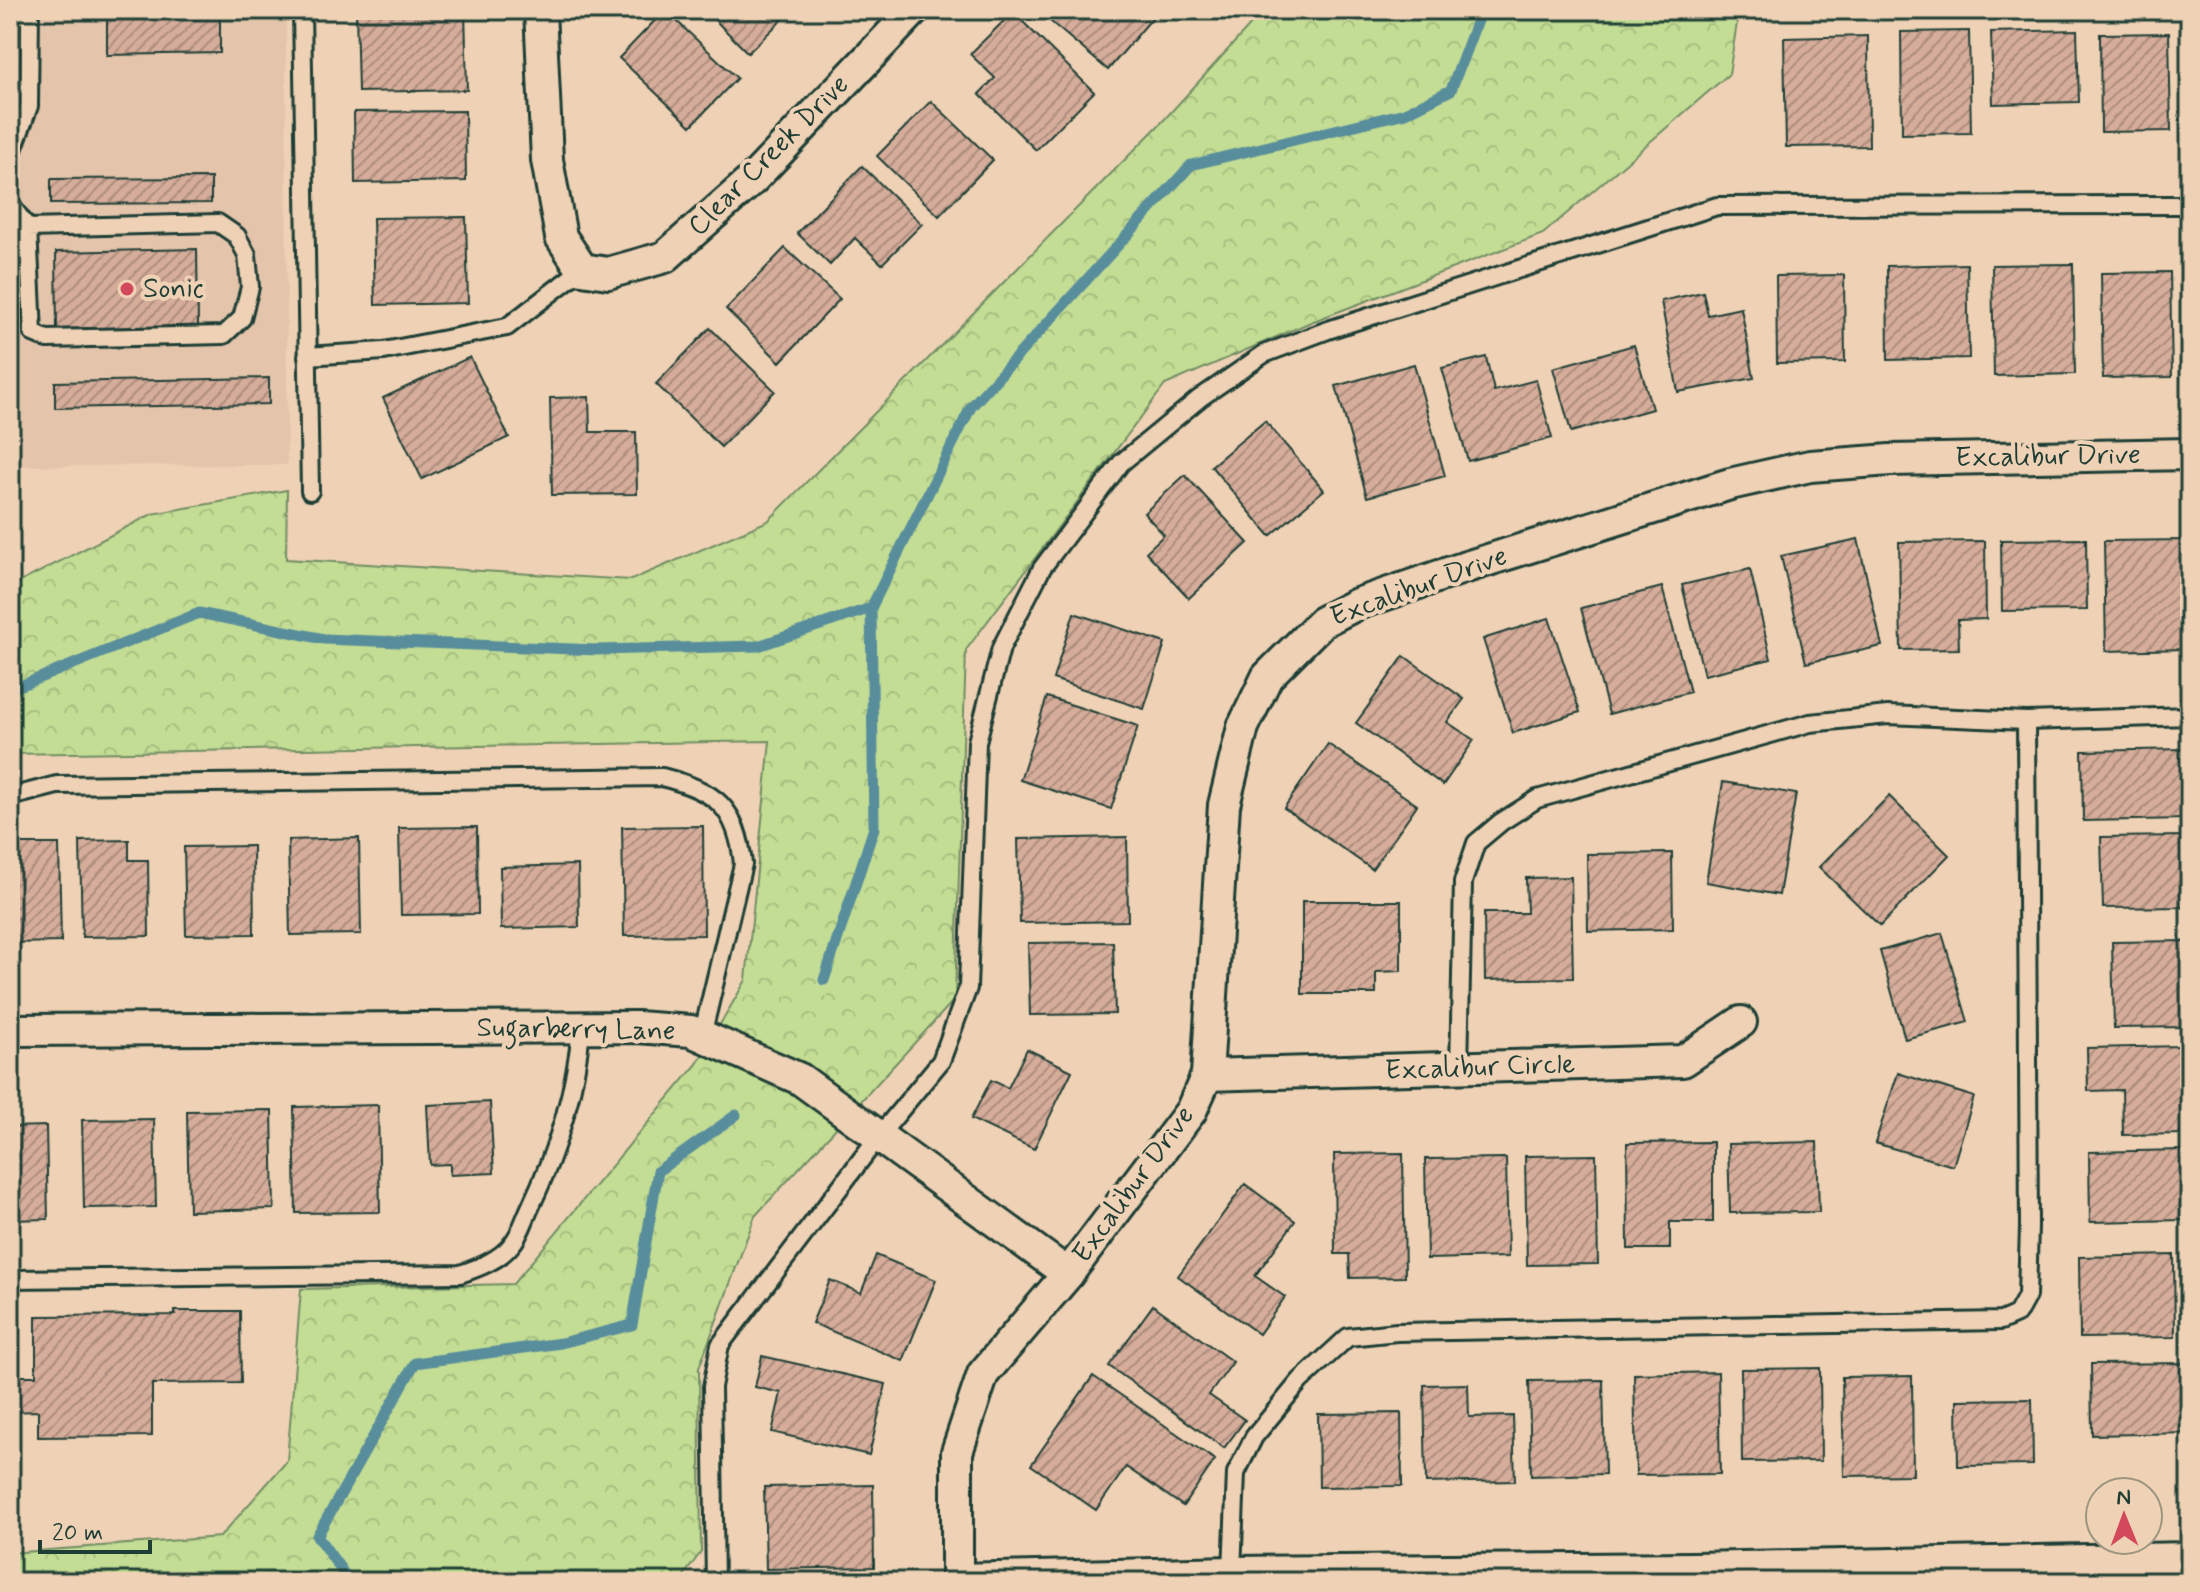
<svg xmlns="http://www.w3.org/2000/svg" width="2200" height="1592" viewBox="0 0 2200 1592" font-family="Mynerve,sans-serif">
  <defs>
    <pattern id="forest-crowns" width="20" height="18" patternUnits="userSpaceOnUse" patternTransform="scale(2)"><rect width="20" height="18" fill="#c3dd94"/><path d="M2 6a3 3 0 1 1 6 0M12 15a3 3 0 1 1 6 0" fill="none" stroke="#a7bf80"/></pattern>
    <pattern id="building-hatch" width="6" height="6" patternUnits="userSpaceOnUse" patternTransform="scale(2)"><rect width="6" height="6" fill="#d6ac9a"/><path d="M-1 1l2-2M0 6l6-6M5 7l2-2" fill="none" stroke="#ad8d7e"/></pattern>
  </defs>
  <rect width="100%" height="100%" fill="#efd2b5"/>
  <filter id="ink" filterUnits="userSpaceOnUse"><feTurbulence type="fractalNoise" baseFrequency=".0125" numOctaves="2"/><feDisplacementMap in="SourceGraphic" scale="16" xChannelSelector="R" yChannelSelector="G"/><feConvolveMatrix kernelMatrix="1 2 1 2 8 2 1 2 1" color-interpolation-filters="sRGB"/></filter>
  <g filter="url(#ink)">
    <path fill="#e4c4ab" d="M10 10H286L287 465 10 466Z"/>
    <path fill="url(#forest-crowns)" stroke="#718d64" stroke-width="2" d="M1264 10H1739L1729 74 1543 234 1311 322 1165 385 966 650 955 999 755 1216 699 1368 701 1552 679 1582H10V1553L220 1537 287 1461 301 1289 513 1284 697 1064 746 980 770 741 10 754V587L152 514 287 490 286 559 631 580 768 521 1162 122Z"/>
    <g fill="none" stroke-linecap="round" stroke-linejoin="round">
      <g stroke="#598d9c" stroke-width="11">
        <path d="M10 690 199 613 324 639 597 650 758 646 871 608"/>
        <path d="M824 980 874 828 871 608 971 407 1191 165 1405 113 1451 90 1481 10"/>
        <path d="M350 1582 317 1536 415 1363 561 1343 632 1325 658 1171 736 1115"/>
      </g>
    </g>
    <g fill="url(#building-hatch)" stroke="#1f3d34" stroke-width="2">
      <path d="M107 10H220V53L107 55Z"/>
      <path d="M356 10H465L467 90 358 92Z"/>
      <path d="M665 10 737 78 691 126 619 58Z"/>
      <path d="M711 10H792L748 53 708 13Z"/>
      <path d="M1037 10H1159L1108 70Z"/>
      <path d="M1013 12 1094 92 1036 150 979 94 995 78 970 54Z"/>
      <path d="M2077 30 2079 102 1993 104 1991 32Z"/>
      <path d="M1969 31 1971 133 1902 134 1901 32Z"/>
      <path d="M2169 33 2171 131 2101 132 2100 34Z"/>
      <path d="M1868 36 1869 146 1786 147 1784 38Z"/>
      <path d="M931 101 993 160 939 216 877 156Z"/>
      <path d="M465 111 466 181 355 183 354 112Z"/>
      <path d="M862 166 922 224 882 264 855 238 830 265 797 233Z"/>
      <path d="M211 178V203L51 204V179Z"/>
      <path d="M466 217 468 303 375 305 373 218Z"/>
      <path d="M785 248 840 299 780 362 726 309Z"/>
      <path d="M197 249 198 326 57 329 56 252Z"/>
      <path d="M1967 264 1969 358 1888 360 1887 266Z"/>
      <path d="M2073 264 2075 374 1994 376 1992 265Z"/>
      <path d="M2170 272 2172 377 2103 378 2101 273Z"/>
      <path d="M1844 275 1845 362 1777 363 1776 276Z"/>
      <path d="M1703 292 1708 315 1741 308 1754 378 1678 392 1661 301Z"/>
      <path d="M710 328 775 391 721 447 656 384Z"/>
      <path d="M1634 345 1652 409 1571 432 1553 368Z"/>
      <path d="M470 357 509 437 422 479 383 398Z"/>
      <path d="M1486 357 1494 391 1536 380 1552 438 1468 461 1442 368Z"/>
      <path d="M1414 364 1445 476 1367 497 1336 386Z"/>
      <path d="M269 378V404L55 408V382Z"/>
      <path d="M589 397 590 432H636L637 494 552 495 550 398Z"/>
      <path d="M1265 421 1324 490 1270 536 1211 466Z"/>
      <path d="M1185 475 1248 543 1189 598 1146 552 1164 535 1144 513Z"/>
      <path d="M1858 539 1882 646 1806 663 1781 556Z"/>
      <path d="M2086 539 2087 610 2002 611 2001 540Z"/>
      <path d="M2186 540 2188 649 2106 651 2104 541Z"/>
      <path d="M1985 541 1986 619 1958 620 1959 649 1901 650 1899 542Z"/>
      <path d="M1750 569 1771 659 1704 675 1682 585Z"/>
      <path d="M1662 587 1690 692 1609 714 1581 608Z"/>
      <path d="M1074 613 1165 643 1144 709 1053 679Z"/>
      <path d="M1549 618 1580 712 1513 733 1483 639Z"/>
      <path d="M1404 656 1464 699 1447 722 1474 740 1443 785 1356 723Z"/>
      <path d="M1047 697 1138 726 1111 809 1020 780Z"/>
      <path d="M1328 744 1417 805 1372 869 1284 808Z"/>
      <path d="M2186 749 2187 819 2083 821 2082 751Z"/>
      <path d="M1723 782 1796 794 1779 895 1706 882Z"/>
      <path d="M1889 796 1949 855 1880 926 1819 867Z"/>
      <path d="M703 826 704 935 624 936 622 827Z"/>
      <path d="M477 827 478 914 401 915 399 828Z"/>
      <path d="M2186 836 2187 907 2103 908 2101 837Z"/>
      <path d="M1127 837 1128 921 1020 923 1018 839Z"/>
      <path d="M359 838 361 934 290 935 288 840Z"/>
      <path d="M129 840V860H148L149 936 82 937 80 841Z"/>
      <path d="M10 844H59L61 942 10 943Z"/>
      <path d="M253 846 254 934 186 935 184 847Z"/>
      <path d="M1672 853 1673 929 1588 931 1587 854Z"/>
      <path d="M578 865 579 927 501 929 500 867Z"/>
      <path d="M1571 877 1573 978 1485 980 1484 913H1527L1526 878Z"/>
      <path d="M1302 901H1401V971L1376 972V994H1302Z"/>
      <path d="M1942 933 1968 1022 1905 1039 1880 951Z"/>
      <path d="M2188 941 2189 1027 2114 1028 2112 942Z"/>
      <path d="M1113 942 1115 1014 1030 1015 1028 943Z"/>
      <path d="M2183 1046 2184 1134 2123 1135 2122 1090 2088 1091 2087 1048Z"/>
      <path d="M1027 1049 1072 1071 1034 1149 971 1119 991 1080 1008 1088Z"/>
      <path d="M1898 1073 1974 1097 1953 1166 1875 1143Z"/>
      <path d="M490 1102 494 1173 450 1175V1164L430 1165 427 1105Z"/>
      <path d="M378 1105 380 1212 296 1213 294 1107Z"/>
      <path d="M272 1110 274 1209 189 1211 187 1111Z"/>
      <path d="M154 1119 156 1207 84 1208 82 1120Z"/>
      <path d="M46 1126 48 1219 10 1220V1127Z"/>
      <path d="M1713 1142V1222H1670V1249H1628L1627 1143Z"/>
      <path d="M1817 1142 1819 1212 1730 1213 1728 1144Z"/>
      <path d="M2183 1150 2184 1220 2090 1222 2089 1152Z"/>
      <path d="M1403 1153 1405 1277 1350 1278 1349 1254H1335L1334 1154Z"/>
      <path d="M1596 1155 1598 1264 1527 1265 1525 1156Z"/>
      <path d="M1506 1158 1508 1257 1427 1259 1425 1159Z"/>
      <path d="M1245 1184 1295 1221 1255 1276 1285 1297 1259 1334 1178 1276Z"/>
      <path d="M876 1255 936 1280 903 1361 812 1323 830 1280 861 1293Z"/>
      <path d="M2174 1255 2175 1337 2080 1338 2079 1257Z"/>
      <path d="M1153 1305 1233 1362 1209 1395 1245 1420 1224 1448 1109 1366Z"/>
      <path d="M175 1311H240L241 1383 152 1384V1436L38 1437V1411L10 1412V1376H36V1316L175 1315Z"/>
      <path d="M762 1356 886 1384 869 1455 772 1432 781 1393 755 1387Z"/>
      <path d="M2190 1363V1433L2092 1435 2091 1364Z"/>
      <path d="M1820 1368 1821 1461 1742 1462 1741 1369Z"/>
      <path d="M1718 1372 1720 1474 1636 1475 1634 1374Z"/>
      <path d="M1093 1376 1215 1460 1183 1506 1126 1467 1096 1510 1031 1465Z"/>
      <path d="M1912 1376 1913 1475 1844 1476 1842 1377Z"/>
      <path d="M1603 1380 1605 1474 1531 1476 1529 1381Z"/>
      <path d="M1468 1384 1469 1417 1513 1416 1515 1481 1426 1483 1424 1385Z"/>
      <path d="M2032 1399 2033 1465 1958 1466 1957 1400Z"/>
      <path d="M1401 1413 1402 1486 1319 1487 1318 1414Z"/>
      <path d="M873 1485 874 1567 766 1569 764 1487Z"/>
    </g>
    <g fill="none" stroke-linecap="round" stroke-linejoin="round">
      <g stroke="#1f3d34" stroke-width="22">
        <g id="lane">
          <path d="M302 10 310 491"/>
          <path d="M10 158 29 106 30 10"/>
          <path d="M10 204 28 228 33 333 47 339 224 335 242 318 250 287 247 255 237 236 218 223 28 228"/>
          <path d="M307 356 384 351 507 327 582 269"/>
          <path d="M10 797 57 785 662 777C716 791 737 807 743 864L702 1036"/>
          <path d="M1459 1069 1463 882 1476 843 1501 822 1537 799 1810 723 1888 715 2026 721 2190 716"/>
          <path d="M10 1279 460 1274C478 1268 500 1260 512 1244 520 1235 524 1221 529 1210 556 1153 576 1091 581 1028"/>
          <path d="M1232 1572 1236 1473 1254 1437 1300 1381 1348 1337 1397 1332 2001 1321 2017 1314 2027 1296 2029 1226 2026 721"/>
          <path d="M715 1582 712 1387 720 1345 879 1136 941 1061 968 988 977 742 1001 648 1042 568 1121 463 1200 398 1264 354 1328 330 1717 206 2190 205"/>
        </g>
      </g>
      <g stroke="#1f3d34" stroke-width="36">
        <g id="street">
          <path d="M540 10 547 160 561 237 582 269 608 273 665 257 753 179 914 10"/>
          <path d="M10 1030 637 1027 691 1031 800 1079 1068 1274"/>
          <path d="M1207 1075 1683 1061 1741 1022"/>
          <path d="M957 1579 1232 1572 1693 1568 2190 1558"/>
          <path d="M957 1582V1452L983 1374 1068 1274 1191 1111 1207 1075 1224 805 1243 727 1267 677 1322 622 1357 604 1463 568 1730 484 1810 466 1890 460 2190 454"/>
        </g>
      </g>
      <use href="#lane" stroke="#efd2b5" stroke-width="16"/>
      <use href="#street" stroke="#efd2b5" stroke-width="30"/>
    </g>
  </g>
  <circle fill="#d1495b" stroke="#efd2b5" stroke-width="3" cx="127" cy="289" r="8"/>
  <g text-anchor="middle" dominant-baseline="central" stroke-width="8" stroke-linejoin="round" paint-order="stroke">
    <g font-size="28" fill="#1f3d34" stroke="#efd2b5">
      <text transform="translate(769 156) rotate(-45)">Clear Creek Drive</text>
      <text transform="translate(2048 457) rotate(-1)">Excalibur Drive</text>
      <text transform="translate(1419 587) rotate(-20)">Excalibur Drive</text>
      <text transform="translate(576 1030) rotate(1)">Sugarberry Lane</text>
      <text transform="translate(1480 1068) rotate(-2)">Excalibur Circle</text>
      <text transform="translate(1134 1185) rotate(-54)">Excalibur Drive</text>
    </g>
    <g font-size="28" fill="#1f3d34" stroke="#efd2b5" text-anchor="start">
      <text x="143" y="289">Sonic</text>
    </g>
  </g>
  <rect width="2200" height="1592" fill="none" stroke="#efd2b5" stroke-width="40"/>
  <rect x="20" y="20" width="2160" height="1552" fill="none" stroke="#1f3d34" stroke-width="3" filter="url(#ink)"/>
  <g transform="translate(2124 1516) rotate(359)"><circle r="38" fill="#efd2b5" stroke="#9c9681" stroke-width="2"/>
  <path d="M0-6L14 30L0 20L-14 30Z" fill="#d1495b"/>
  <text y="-12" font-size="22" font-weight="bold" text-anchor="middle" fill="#1f3d34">N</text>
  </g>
  <path d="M40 1540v12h110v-12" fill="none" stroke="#1f3d34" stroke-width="4"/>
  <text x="52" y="1540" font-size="24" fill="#1f3d34" stroke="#efd2b5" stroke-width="6" paint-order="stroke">20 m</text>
</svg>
